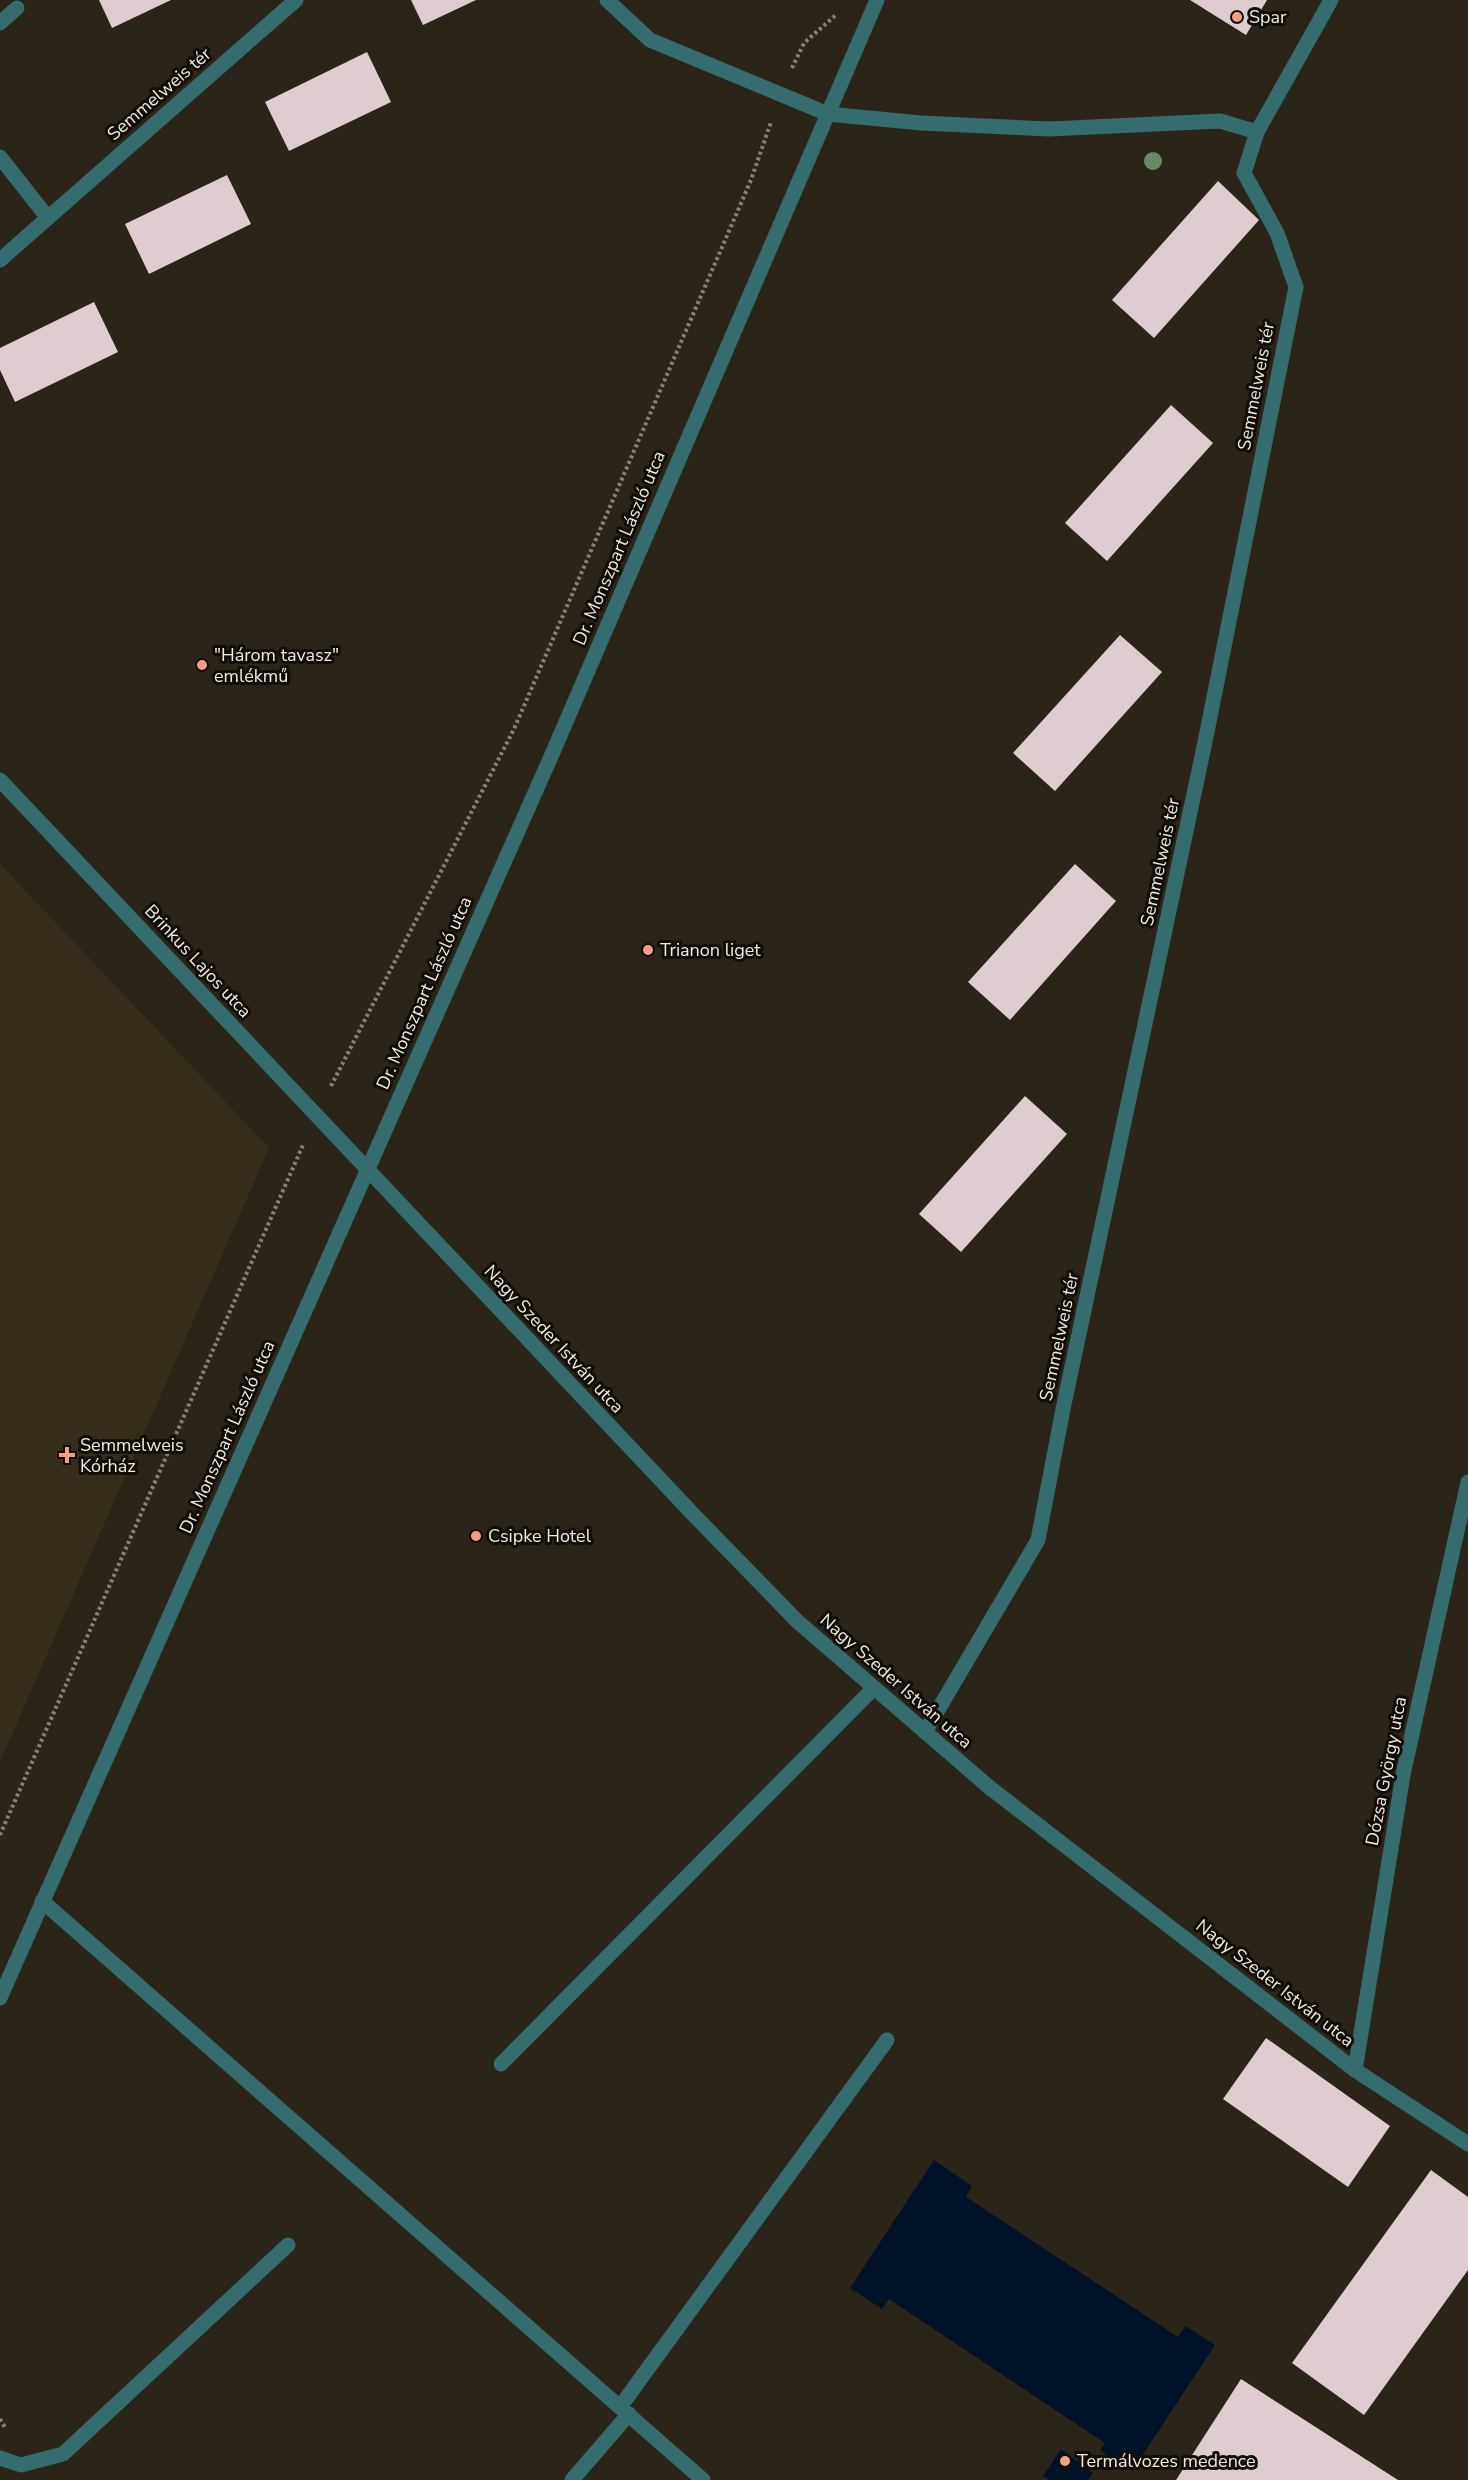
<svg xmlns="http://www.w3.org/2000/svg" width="1468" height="2480" viewBox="0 0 1468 2480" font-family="'Nunito Sans',sans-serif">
  <rect width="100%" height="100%" fill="#2a2518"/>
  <path fill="#362e1b" d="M0 864 269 1148 0 1762Z"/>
  <g fill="#001228">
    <path d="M934 2160 972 2186 966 2197 1178 2337 1186 2326 1215 2345 1132 2471 1100 2450 1105 2443 889 2299 882 2309 850 2288Z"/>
    <path d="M1061 2449 1093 2473 1088 2480H1049L1043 2476Z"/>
  </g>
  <g fill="#dfccd1">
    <path d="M99 0H171L112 28Z"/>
    <path d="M411 0H476L423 25Z"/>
    <path d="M1190 0H1267L1246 35Z"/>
    <path d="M367 52 391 102 289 151 265 102Z"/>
    <path d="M227 175 251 224 149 274 125 224Z"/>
    <path d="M1218 181 1259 220 1154 338 1112 300Z"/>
    <path d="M94 302 118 352 15 402 0 370V348Z"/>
    <path d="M1171 405 1213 443 1107 561 1065 523Z"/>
    <path d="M1120 635 1162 672 1055 791 1013 753Z"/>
    <path d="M1075 864 1116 901 1010 1020 968 982Z"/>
    <path d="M1025 1096 1067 1134 961 1252 919 1214Z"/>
    <path d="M1266 2038 1390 2126 1348 2187 1223 2099Z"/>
    <path d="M1431 2170 1468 2197V2270L1364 2415 1292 2363Z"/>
    <path d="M1241 2379 1398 2480H1176Z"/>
  </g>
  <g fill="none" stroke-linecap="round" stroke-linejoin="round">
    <g stroke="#868176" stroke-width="4" stroke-dasharray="3 3" stroke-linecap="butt">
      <path d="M792 68 804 43 836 15"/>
      <path d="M331 1086 514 729 751 180 771 122"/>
      <path d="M0 1835 303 1145"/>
      <path d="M0 2419 6 2429"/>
    </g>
    <g stroke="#356c6e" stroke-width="15">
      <path d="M42 1901 703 2480"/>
      <path d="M501 2064 874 1688"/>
      <path d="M620 2407 887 2040"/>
      <path d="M0 2458 21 2465 63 2454 288 2245"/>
      <path d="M572 2480 629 2414"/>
    </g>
    <g stroke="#356c6e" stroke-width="15">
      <path d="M607 0 650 40 828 114 921 123 1049 129 1220 121 1257 132"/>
      <path d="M0 23 17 8"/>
      <path d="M0 157 48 218"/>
      <path d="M0 260 296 0"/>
      <path d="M0 780 691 1512 797 1621 989 1787 1355 2070 1468 2144"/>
      <path d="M925 1732 1038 1540 1063 1409 1205 742 1296 287 1277 233 1244 173 1257 132 1331 0"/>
      <path d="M0 1998 553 752 877 0"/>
      <path d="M1355 2070 1403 1775 1468 1482"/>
    </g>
  </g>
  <circle fill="#698965" cx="1153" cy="161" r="9"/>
  <g fill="#f49e89" stroke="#110e09" stroke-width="2">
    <circle cx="1237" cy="17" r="6"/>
    <circle cx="202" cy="665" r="6"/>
    <circle cx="648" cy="950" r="6"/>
    <path d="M64 1446h6v6h6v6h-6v6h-6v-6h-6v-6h6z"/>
    <circle cx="476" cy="1536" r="6"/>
    <circle cx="1065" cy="2461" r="6"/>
  </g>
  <g text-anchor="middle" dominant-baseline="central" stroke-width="6" stroke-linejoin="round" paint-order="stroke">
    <g font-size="18" fill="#efebe3" stroke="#110e09" text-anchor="start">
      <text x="1249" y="17">Spar</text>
      <text x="214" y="655">"Három tavasz"<tspan x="214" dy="21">emlékmű</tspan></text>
      <text x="660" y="950">Trianon liget</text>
      <text x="80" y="1445">Semmelweis<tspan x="80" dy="21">Kórház</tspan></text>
      <text x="488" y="1536">Csipke Hotel</text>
      <text x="1077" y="2461">Termálvozes medence</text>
    </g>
    <g font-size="18" fill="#efebe3" stroke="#110e09">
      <text transform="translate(159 94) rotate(-41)">Semmelweis tér</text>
      <text transform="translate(1256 386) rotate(-79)">Semmelweis tér</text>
      <text transform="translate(619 548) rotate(-67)">Dr. Monszpart László utca</text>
      <text transform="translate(1160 862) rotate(-78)">Semmelweis tér</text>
      <text transform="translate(198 961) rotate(47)">Brinkus Lajos utca</text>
      <text transform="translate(424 993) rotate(-66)">Dr. Monszpart László utca</text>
      <text transform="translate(1059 1337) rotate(-78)">Semmelweis tér</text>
      <text transform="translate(554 1339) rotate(47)">Nagy Szeder István utca</text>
      <text transform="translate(227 1437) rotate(-66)">Dr. Monszpart László utca</text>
      <text transform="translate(896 1681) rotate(41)">Nagy Szeder István utca</text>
      <text transform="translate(1386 1771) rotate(-79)">Dózsa György utca</text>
      <text transform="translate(1275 1983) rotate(38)">Nagy Szeder István utca</text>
    </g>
  </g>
</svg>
